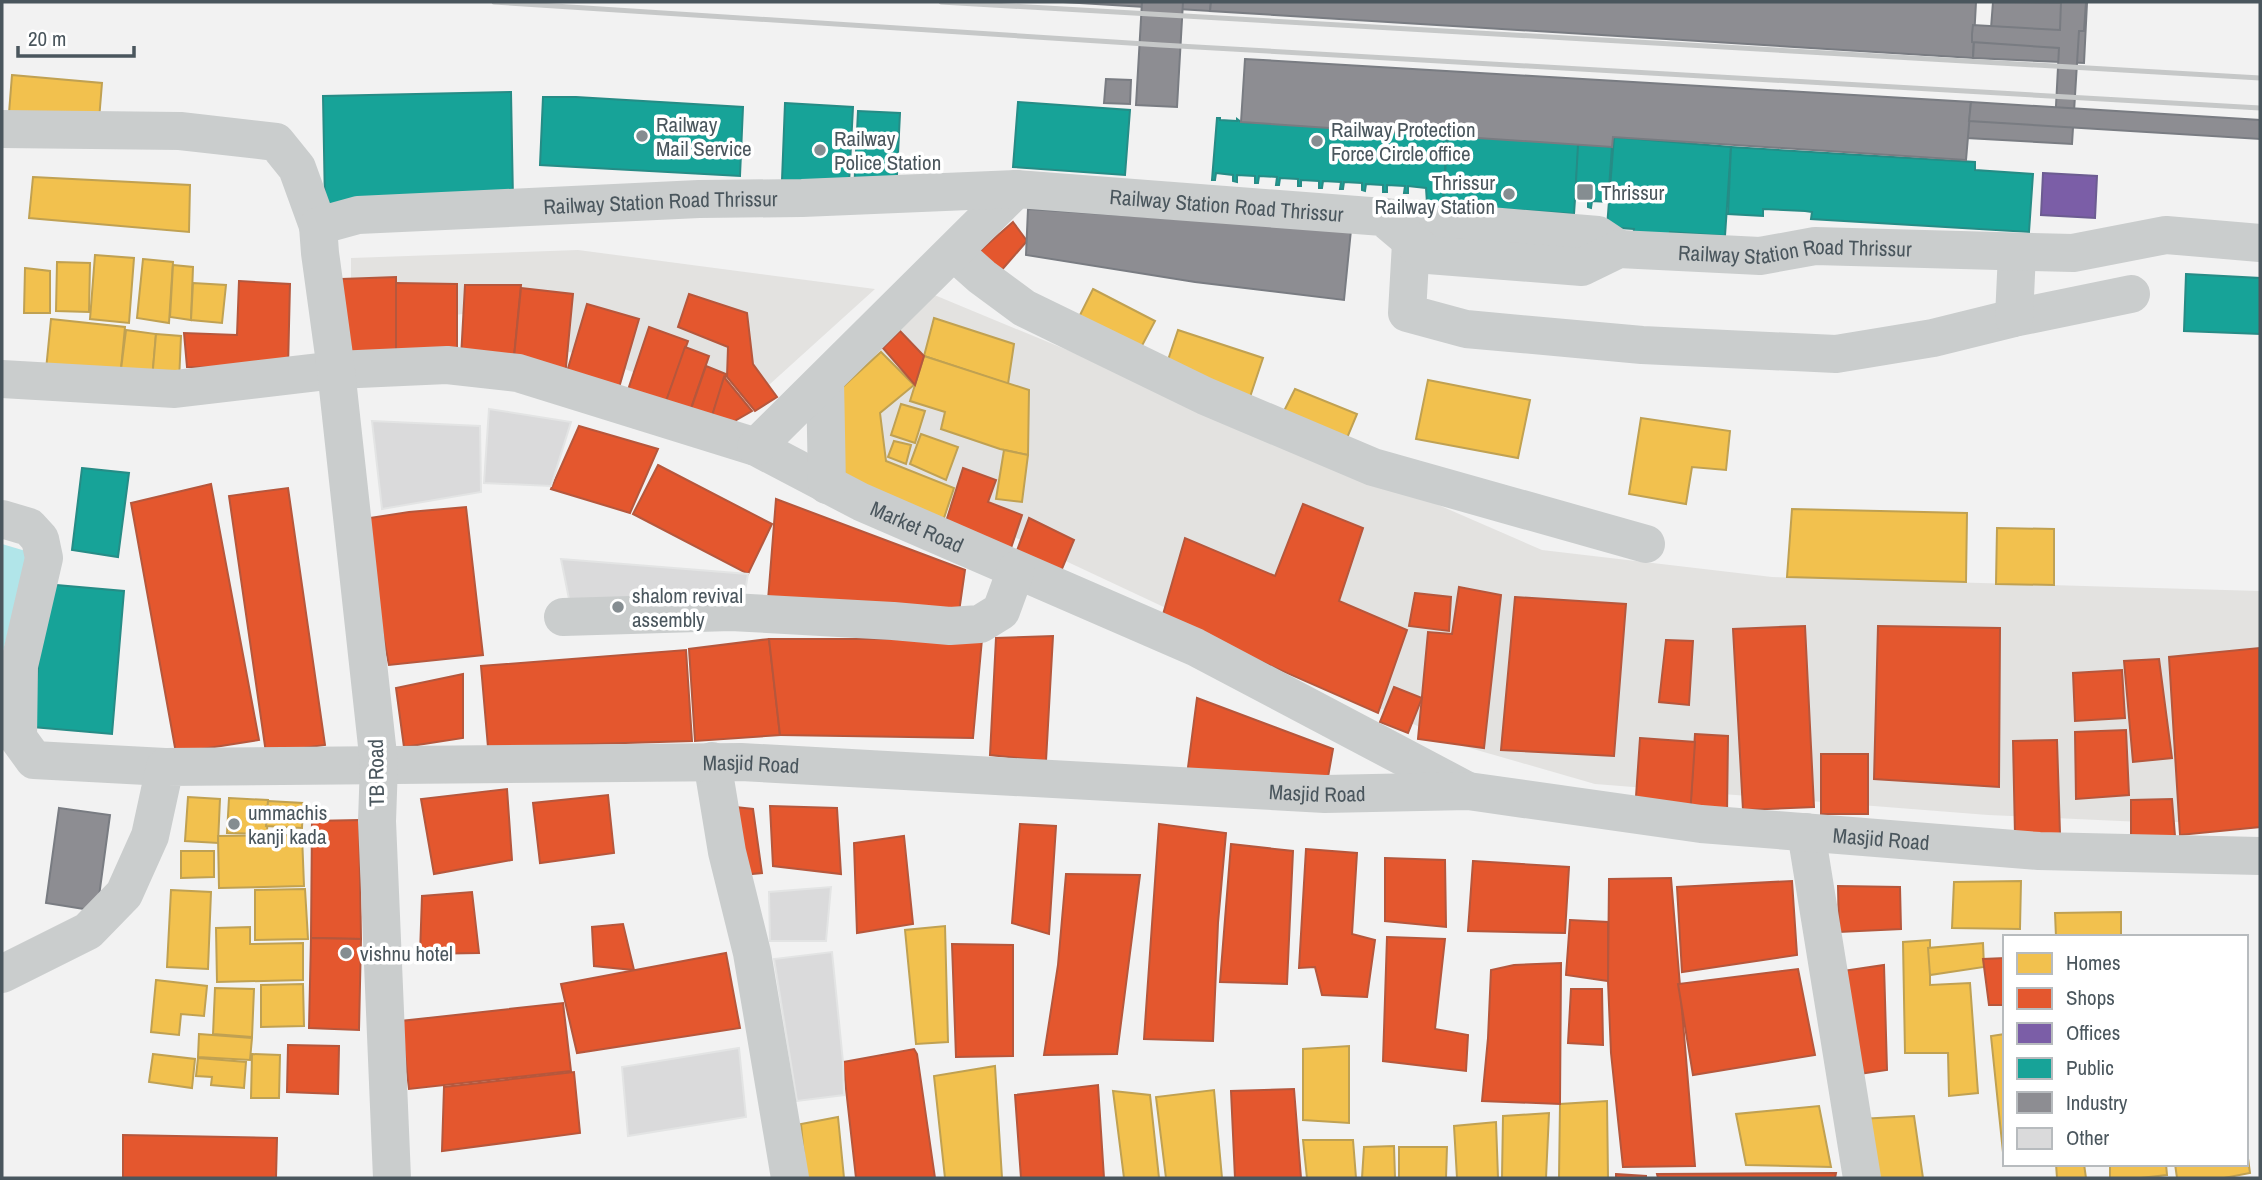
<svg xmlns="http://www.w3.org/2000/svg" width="2262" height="1180" viewBox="0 0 2262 1180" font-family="'Archivo Narrow',sans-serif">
  <rect width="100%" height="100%" fill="#f2f2f2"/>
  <g fill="#e3e2e0">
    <path d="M578 250 875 289 739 412 590 356 507 340 463 314 351 327V258Z"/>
    <path d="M932 294 1381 480 1542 550 1772 577 2260 591V816L2164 823 1988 815 1595 784 1456 744 865 467 851 370Z"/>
  </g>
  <path fill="#b1e5e9" d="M2 544 29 552 2 655Z"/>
  <g fill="#f2c14e" stroke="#c0a152" stroke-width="2">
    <path d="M12 75 102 83 99 120 9 113Z"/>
    <path d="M33 177 190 185 189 232 29 218Z"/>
    <path d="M95 255 134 258 129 323 90 319Z"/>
    <path d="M143 259 173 262 169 323 137 318Z"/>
    <path d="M57 262 90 263 89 312 56 311Z"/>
    <path d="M173 265 193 267 191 320 170 317Z"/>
    <path d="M25 268 50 271V313H24Z"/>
    <path d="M193 283 226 285 222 323 191 320Z"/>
    <path d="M1093 289 1155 321 1136 357 1075 325Z"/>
    <path d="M934 318 1014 344 1008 384 924 356Z"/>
    <path d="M51 319 125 327 120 379 46 370Z"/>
    <path d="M126 330 156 334 152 380 120 377Z"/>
    <path d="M1178 330 1263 358 1250 397 1165 369Z"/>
    <path d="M156 334 181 336 179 382 152 380Z"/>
    <path d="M881 352 914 385 880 413 886 461 954 488 939 533 846 487 836 393Z"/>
    <path d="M924 356 1029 390 1028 455 1000 449 941 429 945 412 910 401Z"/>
    <path d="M1428 380 1530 400 1518 458 1416 439Z"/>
    <path d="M1295 389 1357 414 1342 450 1278 423Z"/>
    <path d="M901 404 925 411 915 443 891 435Z"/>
    <path d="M1641 418 1730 431 1726 470 1692 467 1686 504 1629 494Z"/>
    <path d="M921 434 958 447 946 480 910 464Z"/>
    <path d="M894 441 911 445 906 464 888 457Z"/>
    <path d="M1004 450 1028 455 1022 502 996 499Z"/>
    <path d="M1792 509 1967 513 1966 582 1787 577Z"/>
    <path d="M1997 528 2054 529V585L1996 584Z"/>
    <path d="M188 797 220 799 218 843 185 841Z"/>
    <path d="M229 798 268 800 267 834 227 833Z"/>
    <path d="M268 801 303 803 302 828 266 826Z"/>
    <path d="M302 835 304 886 219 888 218 836Z"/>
    <path d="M181 851H214V877L181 878Z"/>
    <path d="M2021 881 2020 929 1952 928 1954 882Z"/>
    <path d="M305 889 308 939 255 940V890Z"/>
    <path d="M171 890 211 892 208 969 167 967Z"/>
    <path d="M2121 912V937H2056L2055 913Z"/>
    <path d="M945 926 948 1042 916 1044 905 930Z"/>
    <path d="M250 927V944L303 943V980L217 982 216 928Z"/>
    <path d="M1930 940V985L1970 983 1978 1093 1949 1096 1948 1053H1905L1903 942Z"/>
    <path d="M1983 943 1984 967 1930 975 1928 948Z"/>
    <path d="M156 980 207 986 204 1016 181 1014 179 1035 151 1032Z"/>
    <path d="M303 984 304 1026 261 1027V985Z"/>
    <path d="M215 988 254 989 252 1037 213 1034Z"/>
    <path d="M199 1034 252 1038 250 1060 198 1057Z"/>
    <path d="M2005 1034V1162H2004L1991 1036Z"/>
    <path d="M1349 1046V1123L1303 1120V1049Z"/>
    <path d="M153 1054 195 1059 192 1088 149 1082Z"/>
    <path d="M252 1054 280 1055 279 1098H251Z"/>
    <path d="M198 1058 246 1062 244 1088 211 1085 212 1077 196 1076Z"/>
    <path d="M995 1066 1002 1178H945L934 1076Z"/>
    <path d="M1214 1090 1222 1178H1166L1156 1097Z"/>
    <path d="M1113 1091 1150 1095 1159 1178H1124Z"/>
    <path d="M1607 1101 1608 1178H1559L1560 1104Z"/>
    <path d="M1819 1106 1831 1167 1746 1165 1736 1114Z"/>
    <path d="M1549 1113 1546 1178H1502L1503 1116Z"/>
    <path d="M1914 1116 1923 1178H1871L1860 1119Z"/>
    <path d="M838 1117 844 1178H806L801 1124Z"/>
    <path d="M1496 1122 1498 1178H1457L1454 1126Z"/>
    <path d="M1303 1140H1353L1356 1178H1307Z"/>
    <path d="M2246 1144 2250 1173 2224 1178H2177L2175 1164H2246Z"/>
    <path d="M1394 1146 1395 1178H1362L1364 1147Z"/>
    <path d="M1399 1147H1447L1446 1178H1399Z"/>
    <path d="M2056 1164H2084L2086 1178H2057Z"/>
    <path d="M2110 1164H2166L2167 1175 2140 1178H2110Z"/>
  </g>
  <g fill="#e4572e" stroke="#b6573c" stroke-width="2">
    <path d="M1013 222 1027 241 993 280 972 258Z"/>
    <path d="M396 277V357L346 358 342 279Z"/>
    <path d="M239 281 290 284 288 368 187 367 184 333 237 335Z"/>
    <path d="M396 283 457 284V357H396Z"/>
    <path d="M465 285H521L513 367 461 358Z"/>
    <path d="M521 288 573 294 565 377 513 367Z"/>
    <path d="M689 294 747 313 753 364 777 397 755 411 727 377 728 347 678 327Z"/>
    <path d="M587 304 639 319 618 391 566 375Z"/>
    <path d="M649 327 688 341 664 407 627 393Z"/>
    <path d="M900 331 924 356 915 385 883 348Z"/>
    <path d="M685 347 709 356 689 414 664 407Z"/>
    <path d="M706 366 726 374 710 422 690 412Z"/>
    <path d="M724 377 752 411 724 427 711 419Z"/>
    <path d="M579 426 658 449 630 513 551 489Z"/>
    <path d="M658 465 772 524 748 574 633 514Z"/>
    <path d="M963 468 996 480 988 502 1022 515 1009 554 944 528Z"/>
    <path d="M211 484 259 740 176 753 131 503Z"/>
    <path d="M288 488 325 745 266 753 229 496Z"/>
    <path d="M776 499 965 570 959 612 768 600Z"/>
    <path d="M1303 504 1363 528 1339 601 1407 630 1378 713 1162 618 1185 538 1275 576Z"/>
    <path d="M466 507 483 655 389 665 372 580 363 519 409 512Z"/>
    <path d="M1029 518 1074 540 1059 576 1015 556Z"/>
    <path d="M1459 587 1501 595 1484 748 1418 739 1428 632 1452 634Z"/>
    <path d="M1415 593 1451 597 1449 631 1409 626Z"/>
    <path d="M1515 597 1626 604 1614 756 1501 750Z"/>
    <path d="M1805 626 1814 807 1743 810 1733 629Z"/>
    <path d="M1878 626 2000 628 1999 787 1874 779Z"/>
    <path d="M1053 636 1046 761 990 755 996 638Z"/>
    <path d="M769 639 780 735 695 741 689 649Z"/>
    <path d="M769 639H982L973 738 780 735Z"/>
    <path d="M1666 640 1693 641 1689 705 1659 702Z"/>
    <path d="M2259 648 2260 827 2180 835 2169 657Z"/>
    <path d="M686 650 692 741 488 747 481 666Z"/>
    <path d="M2159 659 2172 758 2133 762 2124 661Z"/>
    <path d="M2122 670 2125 718 2075 721 2073 673Z"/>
    <path d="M463 674V738L404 747 396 688Z"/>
    <path d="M1394 687 1422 698 1408 733 1380 722Z"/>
    <path d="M1197 698 1333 749 1326 788 1187 775Z"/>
    <path d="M2126 730 2129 795 2076 799 2075 732Z"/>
    <path d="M1695 734 1728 736 1727 815 1690 814Z"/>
    <path d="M1640 738 1695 742 1690 816 1635 811Z"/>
    <path d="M2057 740 2060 834 2015 835 2013 741Z"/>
    <rect x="1821" y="754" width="47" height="60"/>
    <path d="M507 789 512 860 434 874 421 799Z"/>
    <path d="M608 795 614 853 540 863 533 803Z"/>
    <path d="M2172 799 2175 836 2131 837V800Z"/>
    <path d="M726 806 753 809 762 873 742 875Z"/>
    <path d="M770 806 837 808 841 874 773 866Z"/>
    <path d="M359 820 361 939 311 938 312 821Z"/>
    <path d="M1020 824 1056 826 1049 934 1012 923Z"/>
    <path d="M1159 824 1226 833 1218 923 1213 1041 1144 1039Z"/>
    <path d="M904 836 913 924 857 933 854 843Z"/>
    <path d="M1231 844 1293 851 1287 984 1220 982Z"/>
    <path d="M1306 849 1357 853 1352 934 1375 940 1367 997 1322 995 1315 967 1299 968Z"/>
    <path d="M1385 858 1445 860 1446 927 1385 921Z"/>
    <path d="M1473 861 1569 867 1565 933 1468 931Z"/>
    <path d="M1066 874 1140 875 1117 1054 1044 1055 1058 965Z"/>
    <path d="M1671 878 1695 1166 1623 1167 1611 1053 1608 981 1609 879Z"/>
    <path d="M1792 881 1797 955 1682 972 1677 887Z"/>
    <path d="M1838 886 1900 887 1901 929 1839 932Z"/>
    <path d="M472 892 479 953 420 954 422 896Z"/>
    <path d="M1570 920 1608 922V981L1566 975Z"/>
    <path d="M623 924 634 970 594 966 592 927Z"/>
    <path d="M1387 937 1445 939 1435 1029 1468 1035 1466 1071 1383 1061Z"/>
    <path d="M311 938 361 939 359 1030 309 1028Z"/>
    <path d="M952 944 1013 945V1056L956 1057Z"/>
    <path d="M726 953 740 1028 577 1053 561 984Z"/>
    <path d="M2005 958V1005H1989L1983 959Z"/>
    <path d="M1561 963 1560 1104 1482 1101 1488 1038 1491 970 1514 965Z"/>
    <path d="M1884 965 1887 1070 1845 1076 1829 973Z"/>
    <path d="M1798 969 1815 1055 1693 1075 1678 984Z"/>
    <path d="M1571 989H1602L1603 1045 1568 1043Z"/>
    <path d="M563 1003 571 1071 409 1089 401 1021Z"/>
    <path d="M288 1045 339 1046 338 1094 287 1092Z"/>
    <path d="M914 1049 917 1054 935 1178H856L843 1062Z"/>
    <path d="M574 1072 580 1133 442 1151 444 1087Z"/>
    <path d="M1098 1085 1104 1178H1021L1015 1095Z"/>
    <path d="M1294 1089 1301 1178H1235L1231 1091Z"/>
    <path d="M123 1135 277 1138 276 1178H123Z"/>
    <path d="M1836 1173 1835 1178H1658L1657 1174Z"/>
    <path d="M1616 1174 1646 1176V1178H1616Z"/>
  </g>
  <path fill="#7b5ea7" stroke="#6c5c91" stroke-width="2" d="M2043 173 2097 176 2095 218 2041 215Z"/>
  <g fill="#17a398" stroke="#268c86" stroke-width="2">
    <path d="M511 92 513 200 325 204 323 96Z"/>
    <path d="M543 97H576L743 107 740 176 540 165Z"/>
    <path d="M1018 102 1130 110 1125 175 1013 167Z"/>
    <path d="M785 103 853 107 849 184 782 180Z"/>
    <path d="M858 111 900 113 896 195 854 193Z"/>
    <path d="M1217 118H1220V120L1237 121V119L1241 122 1259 123V121L1263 123 1280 124 1281 122 1302 126V124H1306L1305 126 1327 125V127L1345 128V126L1348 127V129L1366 130V128L1370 129 1369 131 1387 132V130H1391V131L1409 133V131H1412V133H1434V135L1447 136 1443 205 1427 203 1426 188 1408 186V193H1404L1405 186 1387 185V192H1383V185L1366 184 1365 191 1362 190V183L1344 182 1343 189H1340L1341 182 1323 181 1322 188H1319V181L1301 180V186H1298V179L1280 178 1279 185H1276L1277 177 1259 176 1258 183H1255V176L1237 175V182L1233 181V175L1216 173 1215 180H1212Z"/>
    <path d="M1448 130 1579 140 1574 214 1443 205Z"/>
    <path d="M1614 137 1731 147 1725 236 1670 232 1669 242 1633 240 1634 229 1607 227Z"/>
    <path d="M1592 144 1612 147 1608 202 1592 201 1591 208 1588 207V200L1575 199 1578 145Z"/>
    <path d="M1731 147 1975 162V170L2033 174 2029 232 1811 219 1812 212 1805 211 1763 209V216L1728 214Z"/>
    <path d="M2186 274 2260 278V334L2184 331Z"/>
    <path d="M82 468 129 473 118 557 72 550Z"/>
    <path d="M45 584 124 591 112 734 33 727Z"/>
  </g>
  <g fill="#8d8d92" stroke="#797c82" stroke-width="2">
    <path d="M1063 2H1211L1210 11Z"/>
    <path d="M1142 2H1183L1177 107 1136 105Z"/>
    <path d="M1211 2H1976L1973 58 1210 11Z"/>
    <path d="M1993 2 2087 3 2084 63 1973 58 1974 41 2077 47 2078 33 1991 28Z"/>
    <path d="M2061 2H2086L2084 31H2079L2072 144 1967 138 1968 120 2055 125 2059 48 1972 42V34L1973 25 2060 30Z"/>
    <path d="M1245 59 1971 102 1966 160 1613 137 1612 147 1241 122Z"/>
    <path d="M1106 79 1131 80 1130 104 1104 103Z"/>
    <path d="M1971 102 2260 120V139L1969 121Z"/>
    <path d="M1028 209 1351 230 1344 300 1195 282 1026 255Z"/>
    <path d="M59 808 110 815 97 911 46 903Z"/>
  </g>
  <g fill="#dadadb" stroke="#e3e4e4" stroke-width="2">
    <path d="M489 409 571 422 551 486 484 483Z"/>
    <path d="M372 421 480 426 481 492 382 509Z"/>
    <path d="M561 559 748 574 744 598 569 599Z"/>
    <path d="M831 887 826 941H770L769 892Z"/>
    <path d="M832 952 843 1062 844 1095 797 1101 774 959Z"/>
    <path d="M739 1048 746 1117 628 1136 622 1067Z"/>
  </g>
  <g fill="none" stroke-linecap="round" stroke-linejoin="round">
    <g stroke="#cacdcd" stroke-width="38">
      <path d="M2 129 180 131 276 142 297 168 318 226"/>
      <path d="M1383 217 1598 235 1619 249"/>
      <path d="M1411 243 1407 313 1466 329 1642 345 1836 354 1933 338 2014 318 2131 294"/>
      <path d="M954 252 982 277 1024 308 1205 396 1373 467 1646 544"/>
      <path d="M2014 318 2017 253"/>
      <path id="s1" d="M2 379 175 389 336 370 447 365 518 373 756 447 861 502 1195 647 1466 790"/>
      <path d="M825 380 827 485"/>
      <path d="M756 447 1016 189"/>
      <path d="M2 519 29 527 40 539 44 558 19 666 18 738 34 760 165 767"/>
      <path d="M563 617 731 612 893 621 950 626 980 624 1001 611 1016 570"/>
      <path d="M712 761 727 852 752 953 790 1178"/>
      <path d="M1806 832 1862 1178"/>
      <path id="s2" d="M2 974 88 931 124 894 150 836 165 767 741 762 1325 794 1468 791 1701 824 2039 851 2260 856"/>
      <path id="s3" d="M392 1178 377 821 379 764 336 370 320 253 318 226 358 215 699 199 802 198 1016 189 1383 217 1428 255 1582 267 1619 249 1760 256 1815 246 2073 253 2166 235 2260 243"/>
    </g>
    <g stroke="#c6c8c8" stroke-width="5">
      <path d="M494 2 1161 45 2260 108"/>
      <path d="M941 2 2260 78"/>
    </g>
  </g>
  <g fill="#858d91" stroke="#fff" stroke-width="2.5">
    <circle cx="642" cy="136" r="7"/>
    <circle cx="1317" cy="141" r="7"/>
    <circle cx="820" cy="150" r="7"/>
    <rect x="1576" y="183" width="18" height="18" rx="3.5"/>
    <circle cx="1509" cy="194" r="7"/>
    <circle cx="618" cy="607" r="7"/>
    <circle cx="234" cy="824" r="7"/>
    <circle cx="346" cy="953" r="7"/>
  </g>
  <g text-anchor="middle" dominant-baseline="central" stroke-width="7" stroke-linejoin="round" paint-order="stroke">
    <g font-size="21" fill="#4a565d" stroke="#fff" text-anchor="start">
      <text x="656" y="124">Railway<tspan x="656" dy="24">Mail Service</tspan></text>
      <text x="1331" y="129">Railway Protection<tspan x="1331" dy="24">Force Circle office</tspan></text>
      <text x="834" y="138">Railway<tspan x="834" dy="24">Police Station</tspan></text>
      <text x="1495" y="182" text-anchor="end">Thrissur<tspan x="1495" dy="24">Railway Station</tspan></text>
      <text x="1601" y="192">Thrissur</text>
      <text x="632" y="595">shalom revival<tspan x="632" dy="24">assembly</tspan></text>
      <text x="248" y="812">ummachis<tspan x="248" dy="24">kanji kada</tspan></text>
      <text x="360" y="953">vishnu hotel</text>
    </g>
    <g font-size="21" fill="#4a565d" stroke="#fff">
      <text stroke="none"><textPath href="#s3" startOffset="1300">Railway Station Road Thrissur</textPath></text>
      <text stroke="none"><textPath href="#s3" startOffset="1867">Railway Station Road Thrissur</textPath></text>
      <text stroke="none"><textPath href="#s3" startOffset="2455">Railway Station Road Thrissur</textPath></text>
      <text stroke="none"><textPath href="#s1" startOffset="947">Market Road</textPath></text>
      <text stroke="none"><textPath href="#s2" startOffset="868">Masjid Road</textPath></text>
      <text transform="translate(376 773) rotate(-91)">TB Road</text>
      <text stroke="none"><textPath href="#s2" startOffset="1435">Masjid Road</textPath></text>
      <text stroke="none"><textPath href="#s2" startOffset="2002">Masjid Road</textPath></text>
    </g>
  </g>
  <rect width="2262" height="1180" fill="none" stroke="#4a565d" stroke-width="7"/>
  <rect x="2003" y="935" width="245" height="231" fill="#ffffff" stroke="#b7bbbe" stroke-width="2"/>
  <rect x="2017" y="953" width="35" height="21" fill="#f2c14e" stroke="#b7bbbe" stroke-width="2"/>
  <text x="2066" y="970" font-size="21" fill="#4a565d">Homes</text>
  <rect x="2017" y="988" width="35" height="21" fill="#e4572e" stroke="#b7bbbe" stroke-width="2"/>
  <text x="2066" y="1005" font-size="21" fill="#4a565d">Shops</text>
  <rect x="2017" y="1023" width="35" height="21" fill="#7b5ea7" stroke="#b7bbbe" stroke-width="2"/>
  <text x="2066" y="1040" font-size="21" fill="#4a565d">Offices</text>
  <rect x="2017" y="1058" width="35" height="21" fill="#17a398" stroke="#b7bbbe" stroke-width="2"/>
  <text x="2066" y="1075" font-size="21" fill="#4a565d">Public</text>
  <rect x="2017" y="1092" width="35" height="21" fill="#8d8d92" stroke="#b7bbbe" stroke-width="2"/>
  <text x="2066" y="1110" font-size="21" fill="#4a565d">Industry</text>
  <rect x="2017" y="1128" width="35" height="21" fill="#dadadb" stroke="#b7bbbe" stroke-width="2"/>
  <text x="2066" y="1145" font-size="21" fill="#4a565d">Other</text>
  <path d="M18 46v10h116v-10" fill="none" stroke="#4a565d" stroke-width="3.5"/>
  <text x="28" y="46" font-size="21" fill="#4a565d" stroke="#ffffff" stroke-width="5" paint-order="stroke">20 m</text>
</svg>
